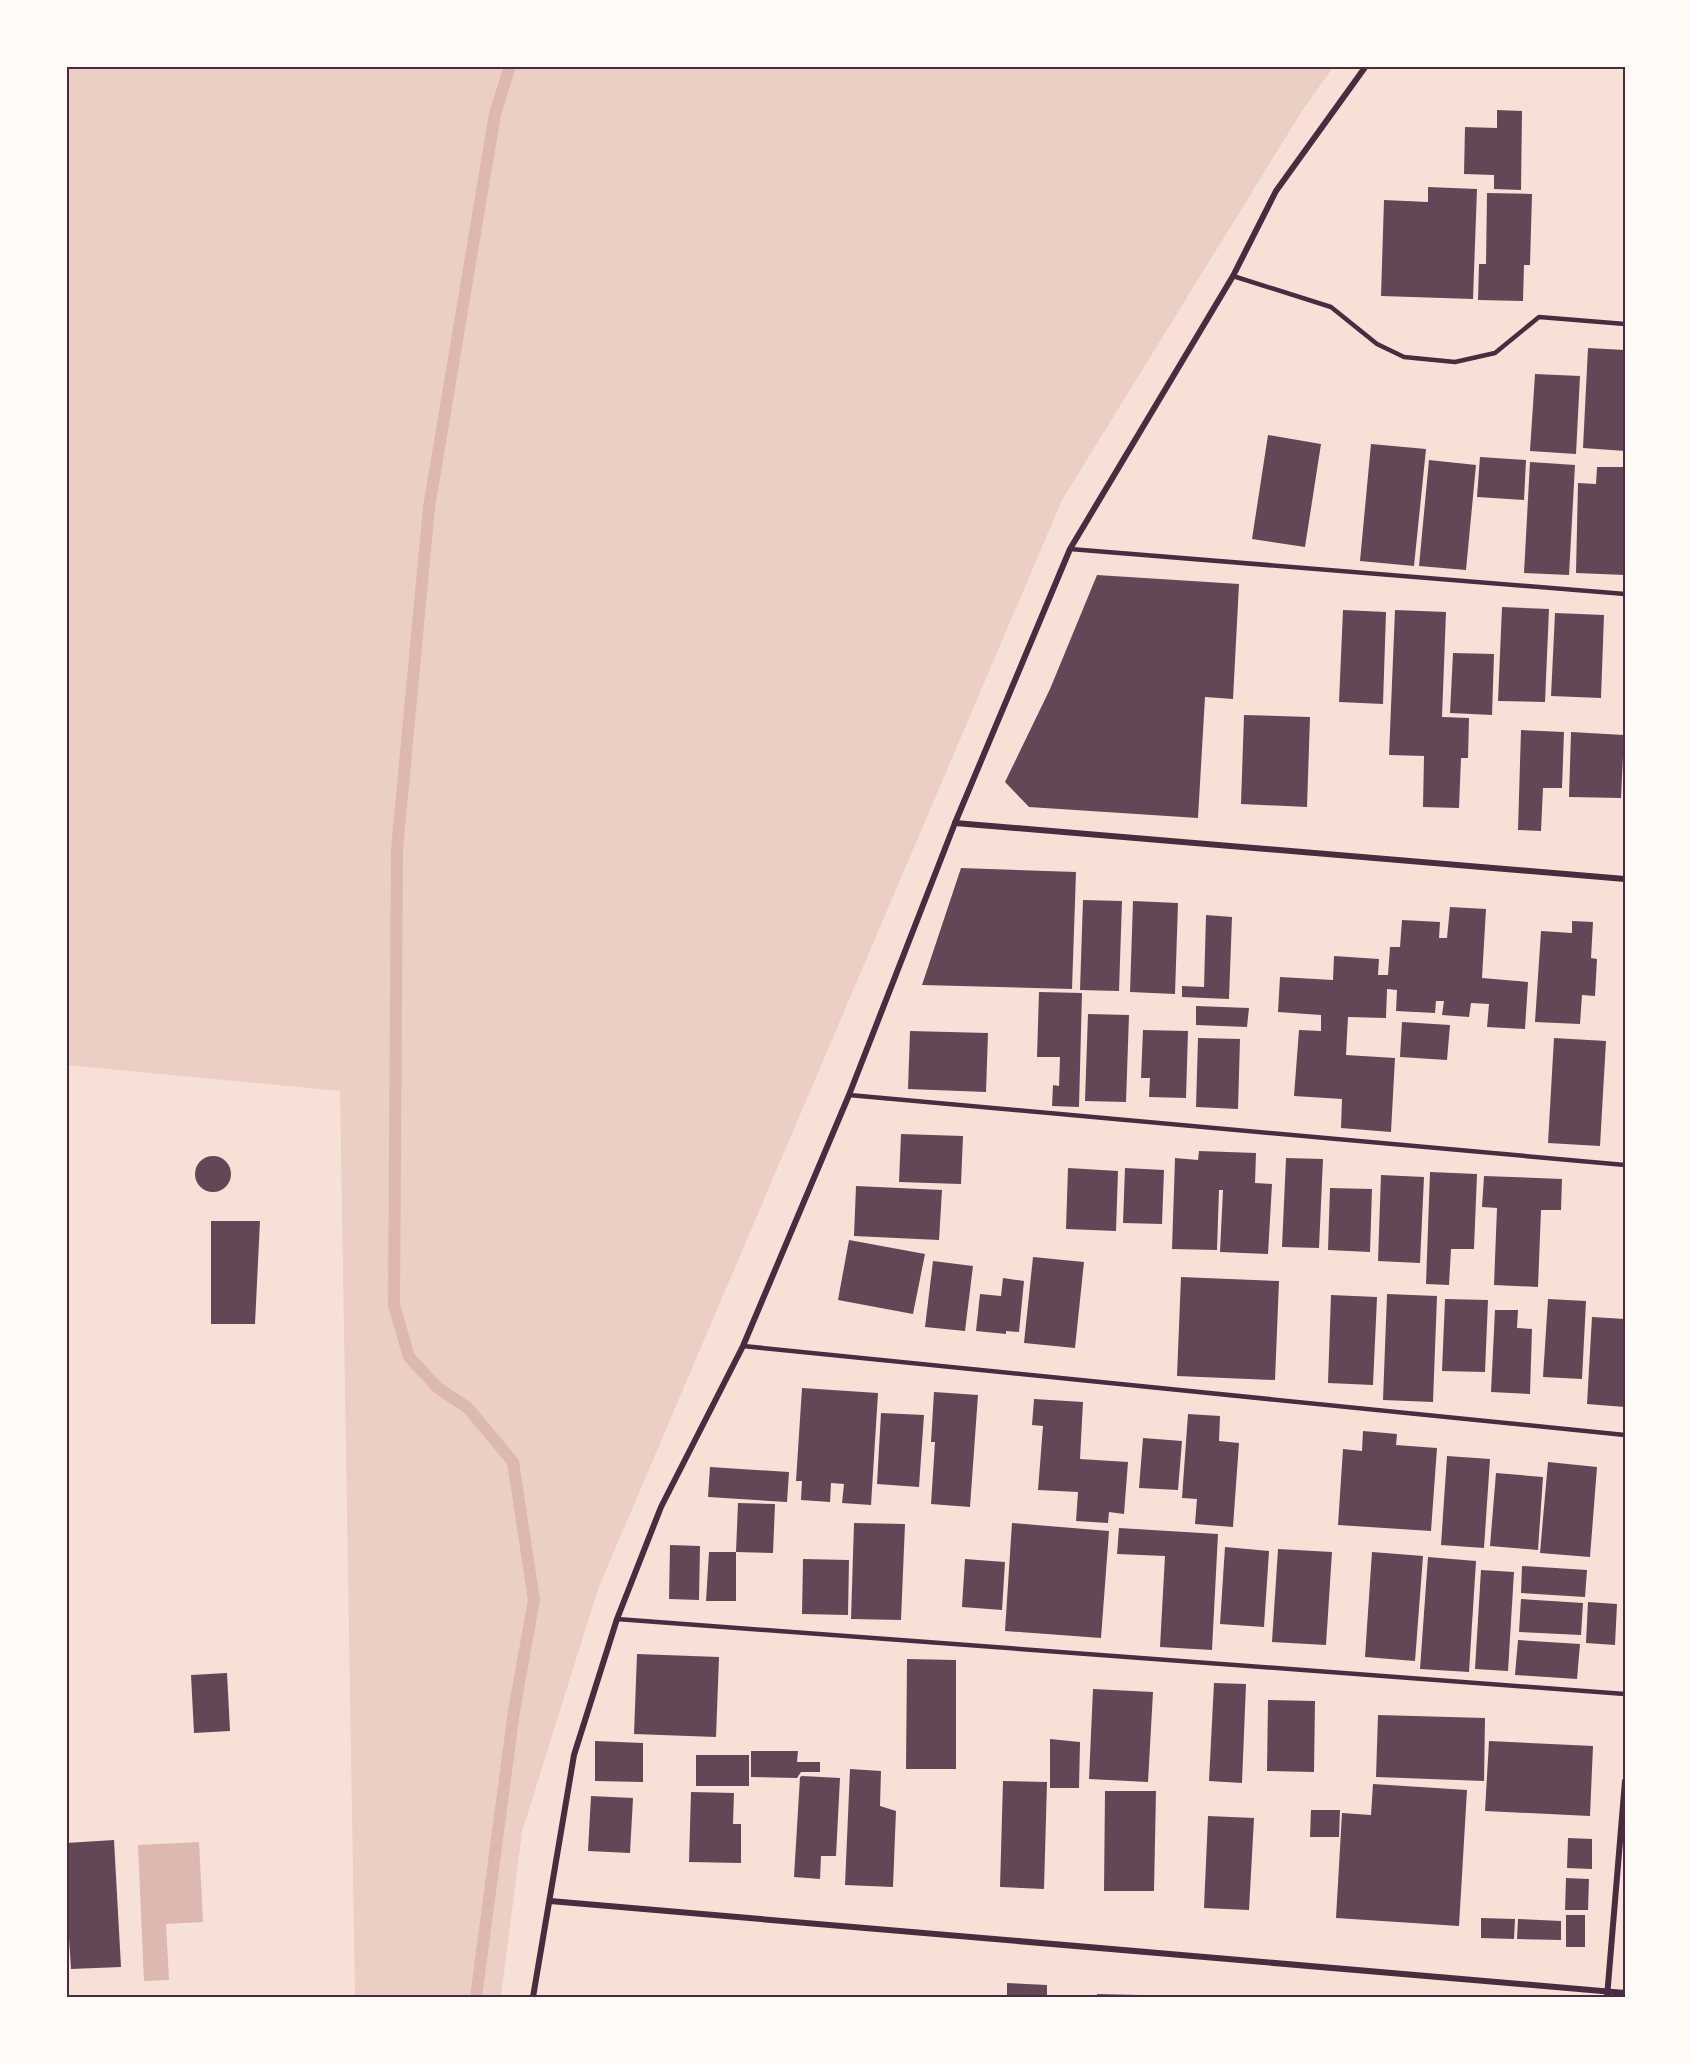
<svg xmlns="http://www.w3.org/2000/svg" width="1691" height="2063" viewBox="0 0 1691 2063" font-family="'Space Grotesk',sans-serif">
  <rect width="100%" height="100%" fill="#f7e1d7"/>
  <path fill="#ebcfc5" d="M66 66H1334L1302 111 1062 500 598 1589 522 1832 501 1997H355L340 1091 66 1065Z"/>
  <path fill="#dcb8b0" d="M199 1842 203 1922 166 1924 169 1980 144 1981 138 1845Z"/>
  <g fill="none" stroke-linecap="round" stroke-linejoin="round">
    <path stroke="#dcb8b0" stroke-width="12" d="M476 1997 514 1711 534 1600 513 1462 468 1408 438 1388 409 1357 394 1305 397 849 429 507 495 114 510 66"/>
  </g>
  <g fill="#644757">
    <path d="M1497 110 1522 111 1521 190 1494 189V175L1464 174 1465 127 1497 128Z"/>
    <path d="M1428 187 1477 189 1473 299 1381 296 1384 200 1428 202Z"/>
    <path d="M1487 193 1532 194 1530 265H1524L1523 301 1478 300 1479 264H1486Z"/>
    <path d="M1588 348 1625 350V451L1583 448Z"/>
    <path d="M1535 374 1580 376 1576 454 1530 451Z"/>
    <path d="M1268 435 1321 444 1305 547 1252 539Z"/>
    <path d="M1371 444 1426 449 1414 566 1360 561Z"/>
    <path d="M1480 457 1526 460 1524 500 1477 497Z"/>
    <path d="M1429 460 1476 465 1466 570 1419 566Z"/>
    <path d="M1530 462 1575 465 1569 575 1524 573Z"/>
    <path d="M1597 467H1625V575L1576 573 1578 483 1596 484Z"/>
    <path d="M1097 575 1239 584 1233 699 1205 697 1198 818 1029 807 1005 782 1050 689Z"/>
    <path d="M1502 607 1549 609 1545 702 1498 701Z"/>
    <path d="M1343 610 1386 612 1383 704 1339 702Z"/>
    <path d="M1395 610 1446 612 1442 717 1469 718 1468 758H1461L1459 808 1423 807 1424 756 1389 755Z"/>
    <path d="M1555 613 1604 615 1601 698 1551 696Z"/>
    <path d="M1453 653 1494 654 1492 715 1450 713Z"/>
    <path d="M1244 715 1310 717 1307 807 1241 804Z"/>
    <path d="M1521 730 1564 732 1562 788H1543L1541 831 1518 830Z"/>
    <path d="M1571 732 1624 735 1621 798 1569 797Z"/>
    <path d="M961 868 1076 872 1072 989 922 985Z"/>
    <path d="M1083 900 1122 901 1119 991 1080 990Z"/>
    <path d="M1133 901 1178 903 1175 994 1130 992Z"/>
    <path d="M1450 907 1486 909 1482 978 1528 982 1525 1029 1487 1027 1489 1004 1471 1003 1469 1017 1442 1015 1444 1001H1436L1435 1013 1396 1011 1397 990 1387 989 1386 1018 1348 1017 1346 1055 1395 1058 1391 1132 1341 1128 1342 1099 1294 1096 1299 1030 1321 1031V1015L1278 1012 1280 977 1333 980 1334 956 1379 959 1378 975H1388L1390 947H1400L1402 920 1440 922 1439 938H1447Z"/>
    <path d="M1206 915 1232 917 1229 999 1182 997V986L1204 987Z"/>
    <path d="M1572 921 1593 922 1591 958 1597 959 1595 996 1582 995 1580 1024 1535 1022 1541 931 1572 933Z"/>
    <path d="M1039 992 1082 993 1079 1107 1052 1106 1053 1085 1059 1086 1060 1057H1037Z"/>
    <path d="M1196 1006 1249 1008 1247 1027 1196 1025Z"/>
    <path d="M1088 1014 1129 1015 1126 1102 1085 1101Z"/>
    <path d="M1402 1022 1450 1025 1447 1060 1400 1057Z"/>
    <path d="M1143 1030 1188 1031 1186 1098 1149 1097 1150 1078H1141Z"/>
    <path d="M910 1031 988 1033 986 1092 908 1089Z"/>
    <path d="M1198 1038 1240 1039 1238 1109 1196 1107Z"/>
    <path d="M1554 1038 1606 1041 1600 1146 1548 1143Z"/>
    <path d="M901 1134 963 1136 961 1184 899 1182Z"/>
    <path d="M1199 1151 1256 1153 1255 1183 1272 1184 1268 1254 1220 1252 1223 1190H1219L1217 1250 1172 1249 1175 1158 1198 1160Z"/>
    <circle cx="213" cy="1174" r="18"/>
    <path d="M1286 1158 1323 1159 1319 1248 1282 1247Z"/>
    <path d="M1068 1168 1118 1171 1116 1231 1066 1229Z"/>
    <path d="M1125 1168 1164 1170 1162 1224 1123 1223Z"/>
    <path d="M1430 1172 1477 1174 1474 1249H1451L1449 1285 1426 1284Z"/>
    <path d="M1381 1175 1424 1177 1420 1263 1378 1261Z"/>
    <path d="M1484 1176 1562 1179 1561 1210H1541L1538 1287 1494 1285 1497 1208 1482 1207Z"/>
    <path d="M856 1186 942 1190 939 1240 854 1236Z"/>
    <path d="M1330 1188 1372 1189 1370 1252 1328 1250Z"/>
    <path d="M211 1221H260L255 1324H211Z"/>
    <path d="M849 1240 925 1254 913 1314 838 1300Z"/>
    <path d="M1033 1257 1084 1262 1075 1348 1024 1343Z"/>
    <path d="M933 1261 973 1266 965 1331 925 1327Z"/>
    <path d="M1181 1277 1279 1281 1275 1380 1177 1376Z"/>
    <path d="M1003 1278 1024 1281 1019 1332 1006 1331V1334L976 1331 980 1294 1001 1296Z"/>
    <path d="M1387 1294 1437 1296 1433 1402 1383 1400Z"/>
    <path d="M1331 1295 1377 1297 1373 1385 1328 1383Z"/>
    <path d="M1445 1299 1488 1300 1485 1372 1442 1371Z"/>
    <path d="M1548 1299 1586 1301 1582 1379 1543 1377Z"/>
    <path d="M1495 1310H1518L1517 1328 1532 1329 1530 1394 1491 1392Z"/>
    <path d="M1592 1317 1625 1319V1407L1587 1404Z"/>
    <path d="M802 1388 878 1393 871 1505 842 1503 844 1484 831 1483 830 1502 801 1500 802 1481H796Z"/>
    <path d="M934 1392 978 1395 970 1507 931 1504 935 1442H931Z"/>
    <path d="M1034 1399 1083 1402 1080 1459 1128 1462 1124 1514 1109 1512 1108 1523 1076 1521 1078 1492 1038 1490 1043 1426 1032 1425Z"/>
    <path d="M881 1413 924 1415 919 1487 877 1484Z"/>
    <path d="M1188 1414 1220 1416 1219 1441 1239 1443 1233 1527 1195 1524 1197 1499 1182 1498Z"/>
    <path d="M1363 1431 1397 1434 1396 1445 1437 1448 1431 1531 1338 1525 1343 1449 1362 1451Z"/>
    <path d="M1143 1438 1182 1441 1178 1490 1139 1488Z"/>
    <path d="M1447 1456 1490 1459 1484 1548 1441 1545Z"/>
    <path d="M1548 1462 1597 1467 1590 1557 1540 1553Z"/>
    <path d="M710 1467 789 1472 787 1502 708 1497Z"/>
    <path d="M1496 1473 1543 1477 1538 1550 1490 1546Z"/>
    <path d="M738 1503 775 1504 773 1553 736 1552V1601H706L709 1552H736Z"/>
    <path d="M854 1523 905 1524 901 1620 851 1619Z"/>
    <path d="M1012 1523 1109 1531 1101 1638 1005 1631Z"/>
    <path d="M1119 1528 1218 1534 1212 1650 1160 1647 1165 1556 1117 1554Z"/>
    <path d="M670 1545 700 1546 699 1600 669 1599Z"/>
    <path d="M1225 1547 1269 1551 1264 1627 1220 1624Z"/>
    <path d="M1278 1549 1332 1552 1326 1645 1272 1642Z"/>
    <path d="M1372 1552 1423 1556 1415 1661 1365 1657Z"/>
    <path d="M1428 1557 1476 1561 1469 1672 1420 1669Z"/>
    <path d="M803 1559 849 1560 848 1615 802 1614Z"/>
    <path d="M965 1559 1005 1562 1002 1610 962 1607Z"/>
    <path d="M1522 1566 1587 1570 1585 1597 1521 1593Z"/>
    <path d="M1481 1570 1514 1572 1508 1671 1475 1669Z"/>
    <path d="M1521 1599 1583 1603 1581 1635 1519 1632Z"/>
    <path d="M1588 1602 1617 1604 1615 1645 1586 1643Z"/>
    <path d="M1518 1640 1580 1644 1577 1679 1515 1675Z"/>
    <path d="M637 1654 719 1657 716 1737 634 1734Z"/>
    <path d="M907 1659 956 1660V1769H906Z"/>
    <path d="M227 1673 230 1731 194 1733 191 1675Z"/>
    <path d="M1214 1683 1246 1684 1242 1783 1209 1781Z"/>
    <path d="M1093 1689 1153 1692 1148 1782 1089 1779Z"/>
    <path d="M1268 1700 1315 1701 1314 1772 1267 1771Z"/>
    <path d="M1378 1715 1485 1718 1484 1781 1376 1777Z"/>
    <path d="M1050 1739 1080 1742 1079 1788H1050Z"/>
    <path d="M595 1741 643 1743V1782L595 1781Z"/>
    <path d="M1489 1741 1593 1746 1590 1816 1485 1811Z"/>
    <path d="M751 1751H798L797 1762H820V1772H801L797 1778 751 1777Z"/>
    <rect x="696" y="1755" width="53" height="31"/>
    <path d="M850 1769 881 1771 880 1806 896 1811 893 1887 845 1885Z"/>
    <path d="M802 1776 840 1778 836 1856H821L820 1879 794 1877 800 1777Z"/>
    <path d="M1003 1781 1047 1782 1044 1889 1000 1887Z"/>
    <path d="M1373 1784 1467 1790 1459 1926 1336 1918 1342 1813 1371 1815Z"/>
    <path d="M1105 1791H1156L1154 1891H1104Z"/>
    <path d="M691 1792 734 1793 733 1824H741V1863L689 1862Z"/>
    <path d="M591 1796 633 1798 630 1853 588 1851Z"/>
    <path d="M1311 1810H1340L1339 1837H1310Z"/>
    <path d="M1208 1816 1254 1818 1249 1910 1204 1908Z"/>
    <path d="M1568 1838 1592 1839V1869L1567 1868Z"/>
    <path d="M114 1840 121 1967 71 1969 66 1891V1843Z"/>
    <path d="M1566 1878 1589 1879 1588 1910H1565Z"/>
    <rect x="1566" y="1915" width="19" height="32"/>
    <path d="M1481 1918 1515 1919 1514 1939 1481 1938Z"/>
    <path d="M1518 1919 1561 1921V1940L1517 1939Z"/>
    <path d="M1007 1983 1047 1985V1997H1007Z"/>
    <path d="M1097 1994 1139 1995V1997H1097Z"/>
  </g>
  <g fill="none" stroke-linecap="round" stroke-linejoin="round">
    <g stroke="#4a2c40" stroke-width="4.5">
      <path d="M1233 276 1331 307 1377 344 1404 357 1455 362 1495 353 1539 317 1625 324"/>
      <path d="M1070 549 1625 594"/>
      <path d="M849 1095 1625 1165"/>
      <path d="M743 1346 1625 1435"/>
      <path d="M617 1619 1625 1694"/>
    </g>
    <g stroke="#4a2c40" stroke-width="6">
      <path d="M955 823 1625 879"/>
      <path d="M550 1901 1625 1993"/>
      <path d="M533 1997 574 1755 617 1619 661 1507 743 1346 849 1095 955 823 1070 549 1233 276 1276 191 1366 66"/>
      <path d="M1607 1997 1625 1781"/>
    </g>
  </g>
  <rect width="1691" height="2063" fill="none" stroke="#fffaf5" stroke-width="135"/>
  <rect x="68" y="68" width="1556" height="1928" fill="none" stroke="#4a2c40" stroke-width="2"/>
</svg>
